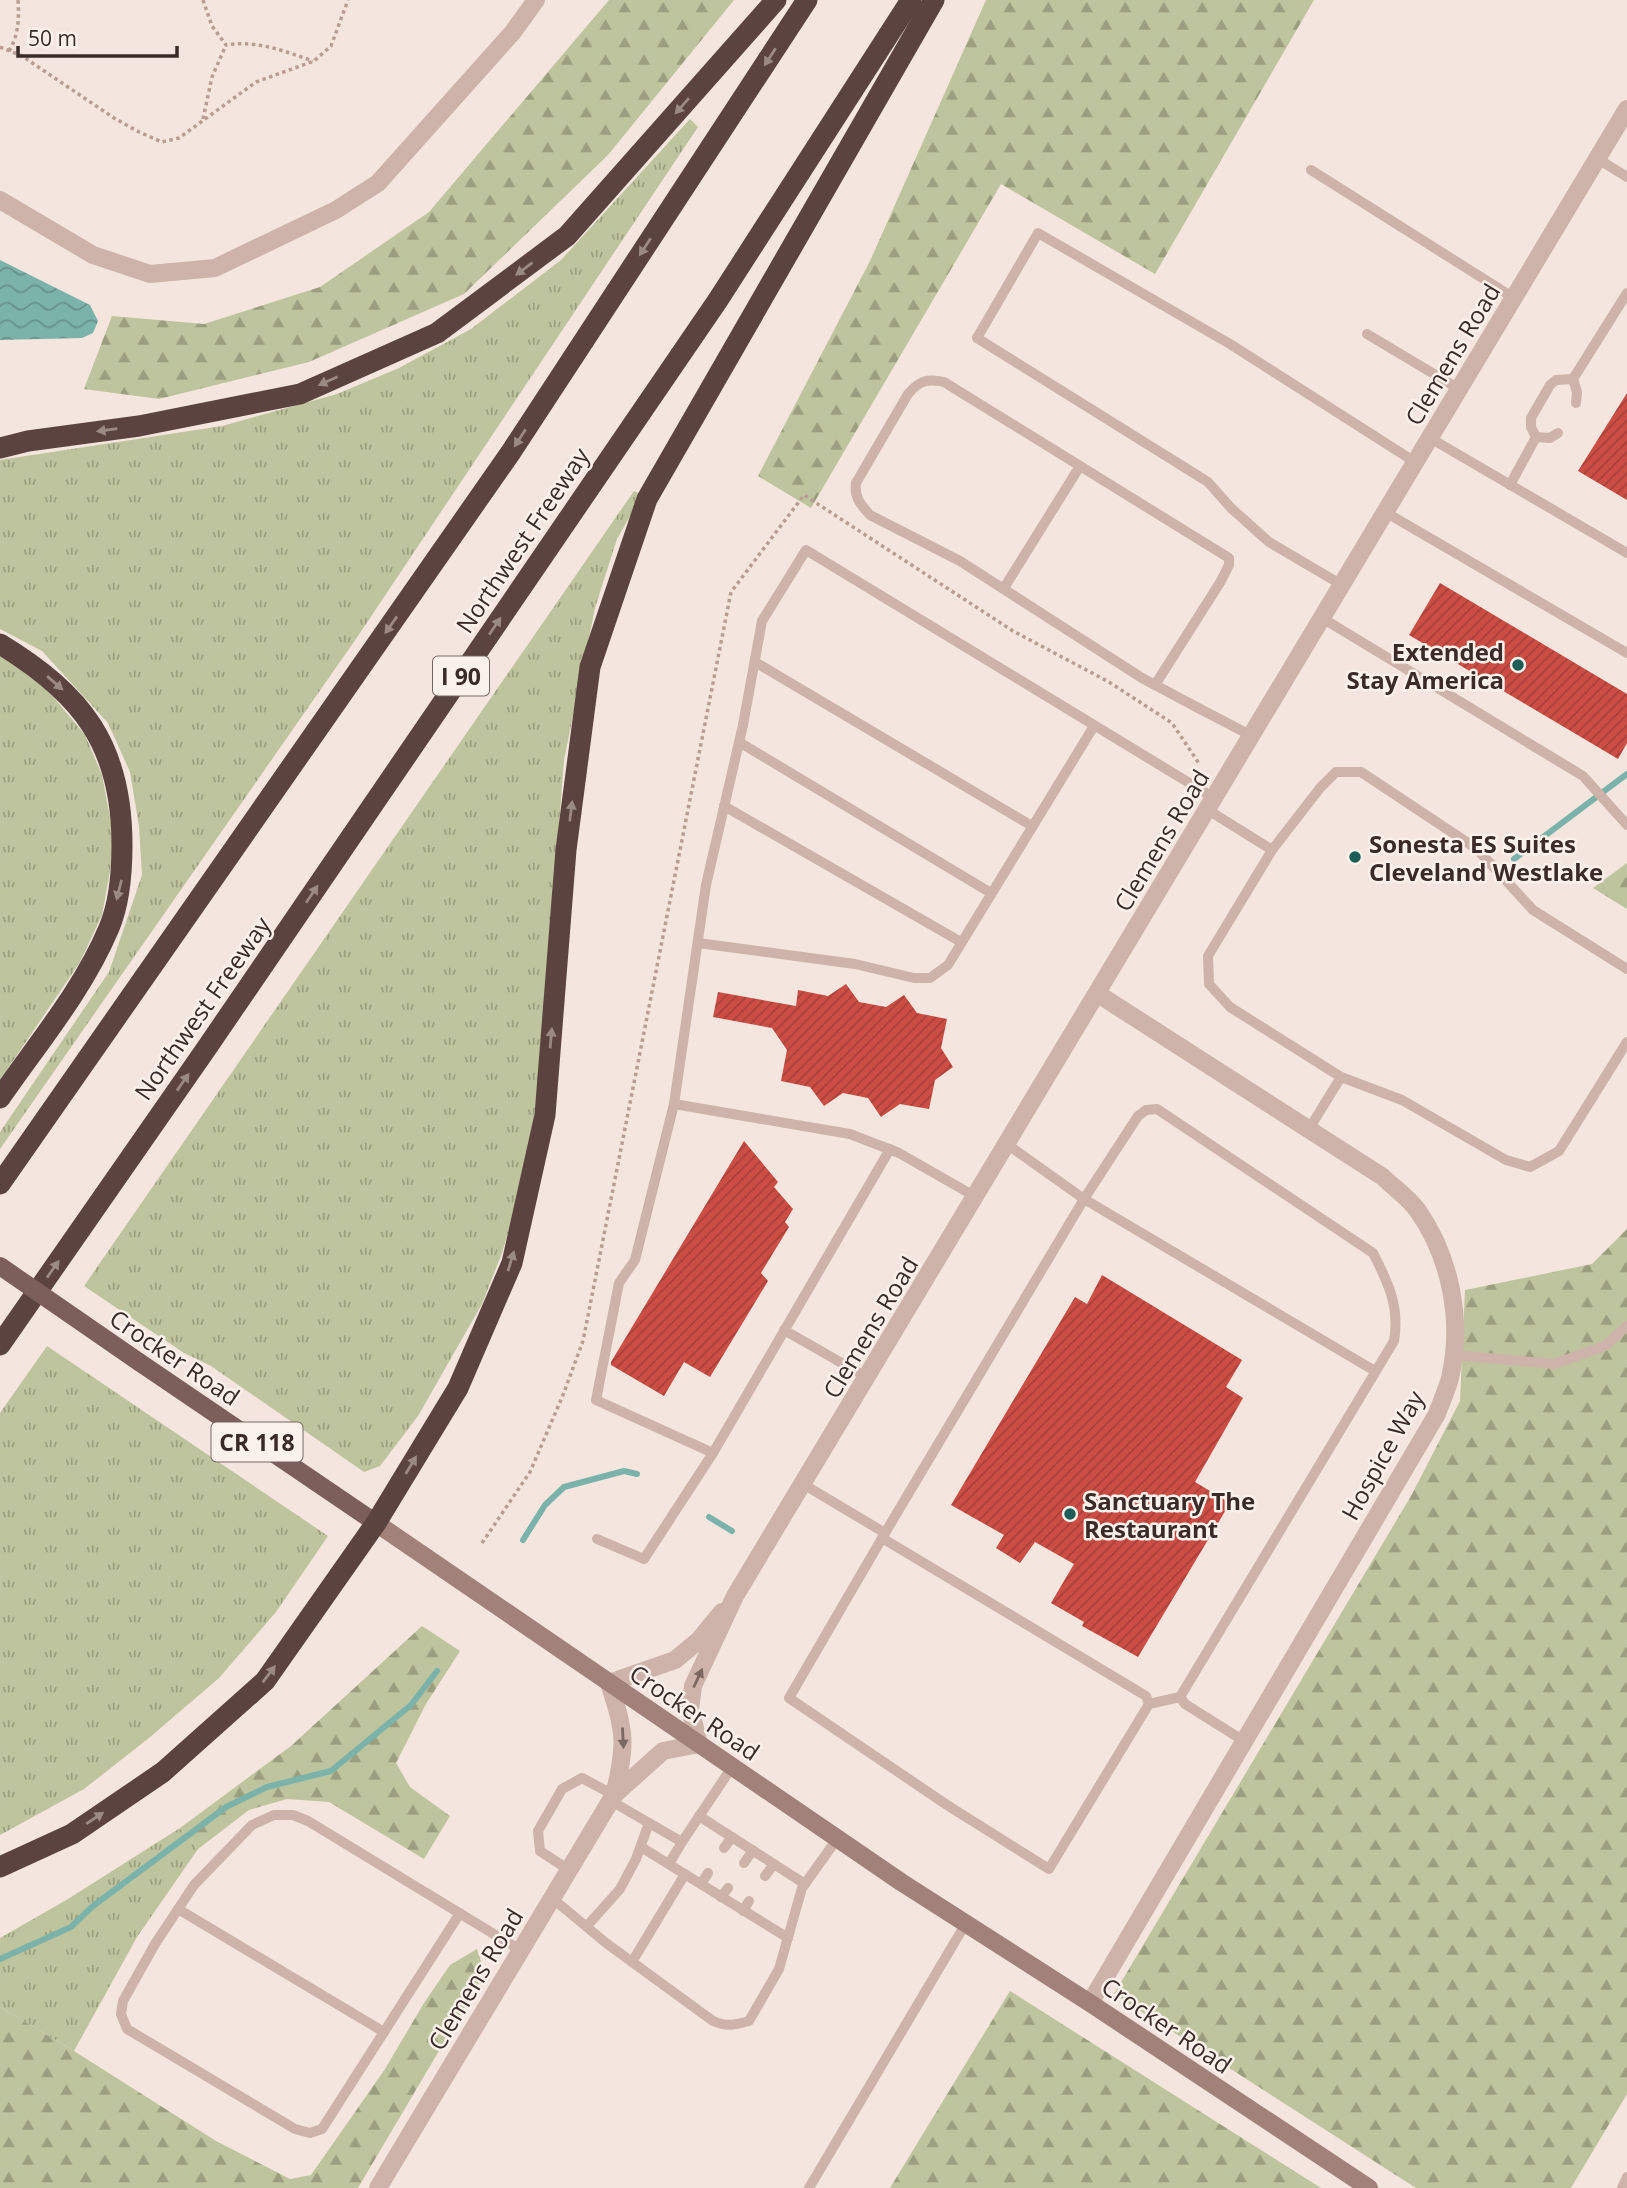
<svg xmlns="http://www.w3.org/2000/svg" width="1627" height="2188" viewBox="0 0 1627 2188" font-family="'Open Sans',sans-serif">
  <defs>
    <pattern id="grass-tufts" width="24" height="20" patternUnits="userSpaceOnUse" patternTransform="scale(1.75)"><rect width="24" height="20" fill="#bec49d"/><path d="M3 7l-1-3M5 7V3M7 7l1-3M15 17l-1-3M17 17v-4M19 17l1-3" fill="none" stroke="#9b9f80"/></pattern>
    <pattern id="forest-firs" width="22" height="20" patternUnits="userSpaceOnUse" patternTransform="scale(1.75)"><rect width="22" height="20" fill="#bec49d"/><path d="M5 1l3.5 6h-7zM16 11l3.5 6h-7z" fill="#9b9f80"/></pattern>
    <pattern id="water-waves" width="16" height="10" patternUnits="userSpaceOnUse" patternTransform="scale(1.75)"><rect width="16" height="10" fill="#7bb3ab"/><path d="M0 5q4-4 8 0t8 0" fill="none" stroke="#66928b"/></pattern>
    <pattern id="building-hatch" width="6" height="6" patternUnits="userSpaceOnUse" patternTransform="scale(1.75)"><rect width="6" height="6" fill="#cc4d44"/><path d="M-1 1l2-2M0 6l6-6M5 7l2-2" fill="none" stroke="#a74039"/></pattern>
  </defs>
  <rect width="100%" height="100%" fill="#f4e6de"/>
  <g fill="url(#grass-tufts)">
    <path d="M690 119 698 127 358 636 0 1149V1132L109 972 142 875 139 826 130 772 108 723 42 651 0 629V460L222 426 337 394 399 368 471 329 561 260Z"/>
    <path d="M634 491 642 495 617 539 595 608 564 760 541 1059 528 1166 502 1253 482 1304 418 1416 380 1466 364 1472 211 1366 184 1353 84 1286Z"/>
    <path d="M0 656 40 681 85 735 102 775 115 844 102 915 80 962 0 1080Z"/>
    <path d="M47 1346 328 1536 276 1612 219 1678 149 1738 84 1789 0 1835V1413Z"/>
    <path d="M180 1828 198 1849 137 1937 74 2051 0 2007V1938L68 1899Z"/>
  </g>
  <g fill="url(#forest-firs)">
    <path d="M609 0H734L608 155 464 294 309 362 159 399 84 389 112 316 204 324 320 287 429 212Z"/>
    <path d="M986 0H1314L1155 274 1001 184 811 508 758 476 870 261Z"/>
    <path d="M1627 863V909L1593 888Z"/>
    <path d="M1627 1229V2094L1571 2188H1416L1114 1994 1411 1496 1460 1401 1465 1290 1592 1264Z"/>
    <path d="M422 1626 460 1651 426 1704 396 1763 410 1787 450 1816 424 1859 329 1802 287 1799 249 1810 198 1849 180 1828 291 1746Z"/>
    <path d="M477 1949 485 1973 358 2188H0V2007L74 2051 216 2141 290 2179 311 2175 385 2069 424 2003 450 1965Z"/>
    <path d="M1010 1991 1321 2188H890Z"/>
  </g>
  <path fill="url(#water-waves)" d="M0 260 90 305 98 321 93 333 82 338 0 340Z"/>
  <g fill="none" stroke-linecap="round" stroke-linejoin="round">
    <g stroke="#7bb3ab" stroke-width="6">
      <path d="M1514 859 1627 774"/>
      <path d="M709 1517 732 1531"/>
      <path d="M523 1540 545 1505 564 1487 624 1471 637 1474"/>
      <path d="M0 1959 71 1927 93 1906 226 1807 267 1787 331 1771 411 1705 437 1671"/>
    </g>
  </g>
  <g fill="url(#building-hatch)">
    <path d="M1627 393V500L1578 471Z"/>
    <path d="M1440 583 1627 694V743L1618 759 1409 635Z"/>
    <path d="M846 984 859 1002 886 1007 904 995 917 1013 947 1019 941 1048 953 1067 935 1080 929 1109 900 1104 881 1117 868 1098 843 1093 824 1106 810 1087 781 1081 787 1050 772 1028 713 1017 718 992 796 1006 798 990 828 996Z"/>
    <path d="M744 1141 778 1182 774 1187 793 1209 785 1222 789 1227 761 1273 768 1281 710 1377 684 1362 664 1396 611 1365V1362Z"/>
    <path d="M1102 1275 1242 1360 1226 1387 1243 1398 1195 1482 1230 1503 1138 1657 1082 1626 1084 1622 1051 1603 1074 1564 1035 1542 1020 1563 996 1548 1004 1535 951 1505 1075 1297 1087 1304Z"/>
  </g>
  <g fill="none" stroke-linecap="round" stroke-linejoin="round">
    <g stroke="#b99d93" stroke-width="3.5" stroke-dasharray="3.5 3.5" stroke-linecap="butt">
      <path d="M203 0 212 26 226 45C257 40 284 51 313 61"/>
      <path d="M0 47 22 56 114 118 139 132 162 142 179 138 256 82 314 61 331 46 348 0"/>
      <path d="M9 51C19 34 19 19 18 0"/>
      <path d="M203 119 212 77 226 45"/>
      <path d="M482 1543 530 1472 563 1395 583 1341 731 592 804 495 1013 631 1109 682 1172 723 1200 765"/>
    </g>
    <g stroke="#cdb3a9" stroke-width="10">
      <path d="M1598 159 1627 177"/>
      <path d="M1311 170 1514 298"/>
      <path d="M1367 334 1459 389"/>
      <path d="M1576 403 1577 392 1573 379 1627 293"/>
      <path d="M1536 437 1550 438 1558 433"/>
      <path d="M1430 438 1627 553"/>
      <path d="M1510 485 1536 437 1531 427V418L1550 385 1556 380 1573 379"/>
      <path d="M1385 512 1627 653"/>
      <path d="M1342 585 1269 542 1231 508 1208 482 977 338 1038 233 1230 344 1415 462"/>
      <path d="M1004 588 1080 466"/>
      <path d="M1322 618 1583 776 1627 825"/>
      <path d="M755 662 1032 826"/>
      <path d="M1155 685 1221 581 1229 565V558L944 382C927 378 919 381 908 394L856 483C854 498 861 505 870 515L960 561 1142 678C1179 698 1215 717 1252 736"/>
      <path d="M739 742 991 893"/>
      <path d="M724 806 961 942"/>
      <path d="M1208 810 1272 850"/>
      <path d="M698 943 855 964 914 978H930L948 965 1094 726"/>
      <path d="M1627 969 1533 910 1477 849 1361 772H1336L1320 788 1272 850 1208 956 1209 984 1230 1007 1341 1077 1402 1100 1506 1160 1530 1167 1559 1151 1627 1042"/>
      <path d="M674 1104 850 1134 899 1153 976 1197"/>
      <path d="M1309 1129 1341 1077"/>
      <path d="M1008 1145 1084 1199 1138 1116 1146 1110 1157 1109 1373 1253C1388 1282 1400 1307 1394 1341L1180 1697 1185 1704 1244 1741"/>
      <path d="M890 1149 713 1453 596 1400 619 1283 635 1260 674 1104 706 885 743 725 762 621 806 550 1214 798"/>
      <path d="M784 1330 868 1378"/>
      <path d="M1453 1355 1554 1364 1605 1346 1627 1326"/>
      <path d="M803 1484 885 1533 789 1698 947 1805 1049 1869 1149 1704 1180 1697"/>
      <path d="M885 1533 1084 1199 1375 1371"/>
      <path d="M882 1538 1146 1696 1149 1704"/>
      <path d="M597 1539 644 1559 713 1453"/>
      <path d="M611 1801 682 1842 732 1767"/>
      <path d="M699 1816 805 1884"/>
      <path d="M641 1847 788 1938"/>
      <path d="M724 1848 732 1837"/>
      <path d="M744 1863 753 1850"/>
      <path d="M669 1864 682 1842"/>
      <path d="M569 1870 540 1851 538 1831 562 1789 582 1778 614 1795"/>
      <path d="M765 1876 774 1864"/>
      <path d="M701 1884 708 1873"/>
      <path d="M721 1897 728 1888"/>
      <path d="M552 1898 606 1943 713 2021C727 2027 735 2025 749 2021L779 1969 802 1888 837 1839"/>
      <path d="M178 1909 384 2032"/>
      <path d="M743 1911 749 1901"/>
      <path d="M460 1913 322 2129 310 2133 295 2129 127 2029 121 2014 123 2001 155 1944 194 1885 252 1825 274 1815H293L308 1821 520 1950"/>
      <path d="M587 1926 620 1889 636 1859 649 1823"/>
      <path d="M632 1962 685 1874"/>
      <path d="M809 2188 966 1923"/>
      <path d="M1622 2188 1627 2177"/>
    </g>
    <g stroke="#cdb3a9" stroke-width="18">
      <path d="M0 200 93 255 150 274 215 268 336 210 378 183 513 32 536 0"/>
      <path d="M1090 2003 1437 1414C1441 1402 1447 1390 1450 1378 1463 1322 1451 1258 1418 1211 1409 1198 1394 1188 1383 1177L1098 994"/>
    </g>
    <g stroke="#cdb3a9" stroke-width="18">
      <path d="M614 1795C627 1744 625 1732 609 1683L675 1660 699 1640 722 1612"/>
      <path d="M378 2188 614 1795 663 1751 699 1744 690 1709 693 1686 735 1596 1627 109"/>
    </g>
    <path stroke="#a1817a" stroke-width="18" d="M376 1523 901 1882 1090 2003 1369 2188"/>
    <path stroke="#7c5f5a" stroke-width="18" d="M139 1362 376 1523"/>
    <g stroke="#5b4340" stroke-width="21">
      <path d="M0 448 28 441 139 426 300 394 437 333 567 236 776 0"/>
      <path d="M0 644C82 694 122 745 122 845 122 873 120 902 109 928 83 990 38 1043 0 1098"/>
      <path d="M0 1184 511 452 807 0"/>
      <path d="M0 1345 206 1049 718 300 911 0"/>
      <path d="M0 1867 72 1834 163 1772 265 1681 376 1523 458 1388 512 1263 545 1115 566 850 590 667 647 499 934 0"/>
    </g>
    <path stroke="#7c5f5a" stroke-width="18" d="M0 1266 139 1362"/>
  </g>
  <defs><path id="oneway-solid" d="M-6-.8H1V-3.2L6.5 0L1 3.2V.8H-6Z" transform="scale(1.75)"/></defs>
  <g fill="#9b8984">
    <use href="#oneway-solid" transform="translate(770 57) rotate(123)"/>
    <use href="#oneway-solid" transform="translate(682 106) rotate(131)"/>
    <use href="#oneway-solid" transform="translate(645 247) rotate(123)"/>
    <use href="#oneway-solid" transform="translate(524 269) rotate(143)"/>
    <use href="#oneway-solid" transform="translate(328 381) rotate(156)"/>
    <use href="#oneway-solid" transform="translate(107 430) rotate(172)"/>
    <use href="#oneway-solid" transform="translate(520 438) rotate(123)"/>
    <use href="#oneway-solid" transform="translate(391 625) rotate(125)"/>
    <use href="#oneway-solid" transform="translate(495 626) rotate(-56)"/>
    <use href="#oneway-solid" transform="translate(55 683) rotate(41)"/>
    <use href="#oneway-solid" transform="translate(571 811) rotate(-83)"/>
    <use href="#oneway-solid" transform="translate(119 890) rotate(104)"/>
    <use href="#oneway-solid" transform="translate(312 894) rotate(-56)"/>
    <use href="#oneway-solid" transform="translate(551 1038) rotate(-85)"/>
    <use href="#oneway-solid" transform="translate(183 1082) rotate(-55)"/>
    <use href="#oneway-solid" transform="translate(511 1261) rotate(-73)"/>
    <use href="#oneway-solid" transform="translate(53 1269) rotate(-55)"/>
    <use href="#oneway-solid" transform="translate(411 1465) rotate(-59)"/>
    <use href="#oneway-solid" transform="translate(269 1674) rotate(-53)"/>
    <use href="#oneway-solid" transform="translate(95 1818) rotate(-34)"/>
  </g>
  <g fill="#7c6863">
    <use href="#oneway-solid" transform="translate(698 1678) rotate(-65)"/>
    <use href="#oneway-solid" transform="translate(623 1738) rotate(87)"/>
  </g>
  <g fill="#1c5e57" stroke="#fbf1eb" stroke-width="2.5">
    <circle cx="1518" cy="665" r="7"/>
    <circle cx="1355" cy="857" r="7"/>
    <circle cx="1070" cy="1514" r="7"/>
  </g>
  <g text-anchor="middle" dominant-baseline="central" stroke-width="5" stroke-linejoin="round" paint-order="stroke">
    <g fill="#fbf1eb" stroke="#746663" stroke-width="2">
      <rect x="433" y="656.5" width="56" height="39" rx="5"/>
      <rect x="211.5" y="1422.5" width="91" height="39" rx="5"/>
    </g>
    <g font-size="23" font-weight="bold" fill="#3a2b29">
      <text x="461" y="676">I 90</text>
      <text x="257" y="1442">CR 118</text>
    </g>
    <g font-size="24" fill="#3a2b29" stroke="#fbf1eb">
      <text transform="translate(1452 354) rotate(-59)">Clemens Road</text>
      <text transform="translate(522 540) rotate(-56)">Northwest Freeway</text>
      <text transform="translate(1161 840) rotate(-59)">Clemens Road</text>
      <text transform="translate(202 1008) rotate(-55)">Northwest Freeway</text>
      <text transform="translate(870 1327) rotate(-59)">Clemens Road</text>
      <text transform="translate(175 1357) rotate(34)">Crocker Road</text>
      <text transform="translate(1382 1455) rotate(-61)">Hospice Way</text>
      <text transform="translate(695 1712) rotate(34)">Crocker Road</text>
      <text transform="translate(475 1979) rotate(-59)">Clemens Road</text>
      <text transform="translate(1167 2025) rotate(34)">Crocker Road</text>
    </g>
    <g font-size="24" font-weight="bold" fill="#3a2b29" stroke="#fbf1eb" text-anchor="start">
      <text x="1504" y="651" text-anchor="end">Extended<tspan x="1504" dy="28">Stay America</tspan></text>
      <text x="1369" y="843">Sonesta ES Suites<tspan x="1369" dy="28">Cleveland Westlake</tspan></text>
      <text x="1084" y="1500">Sanctuary The<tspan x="1084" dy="28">Restaurant</tspan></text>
    </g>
  </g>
  <path d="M18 46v10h159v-10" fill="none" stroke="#3a2b29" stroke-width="3.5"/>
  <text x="28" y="46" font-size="21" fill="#3a2b29" stroke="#fbf1eb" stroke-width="5" paint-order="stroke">50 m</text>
</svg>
